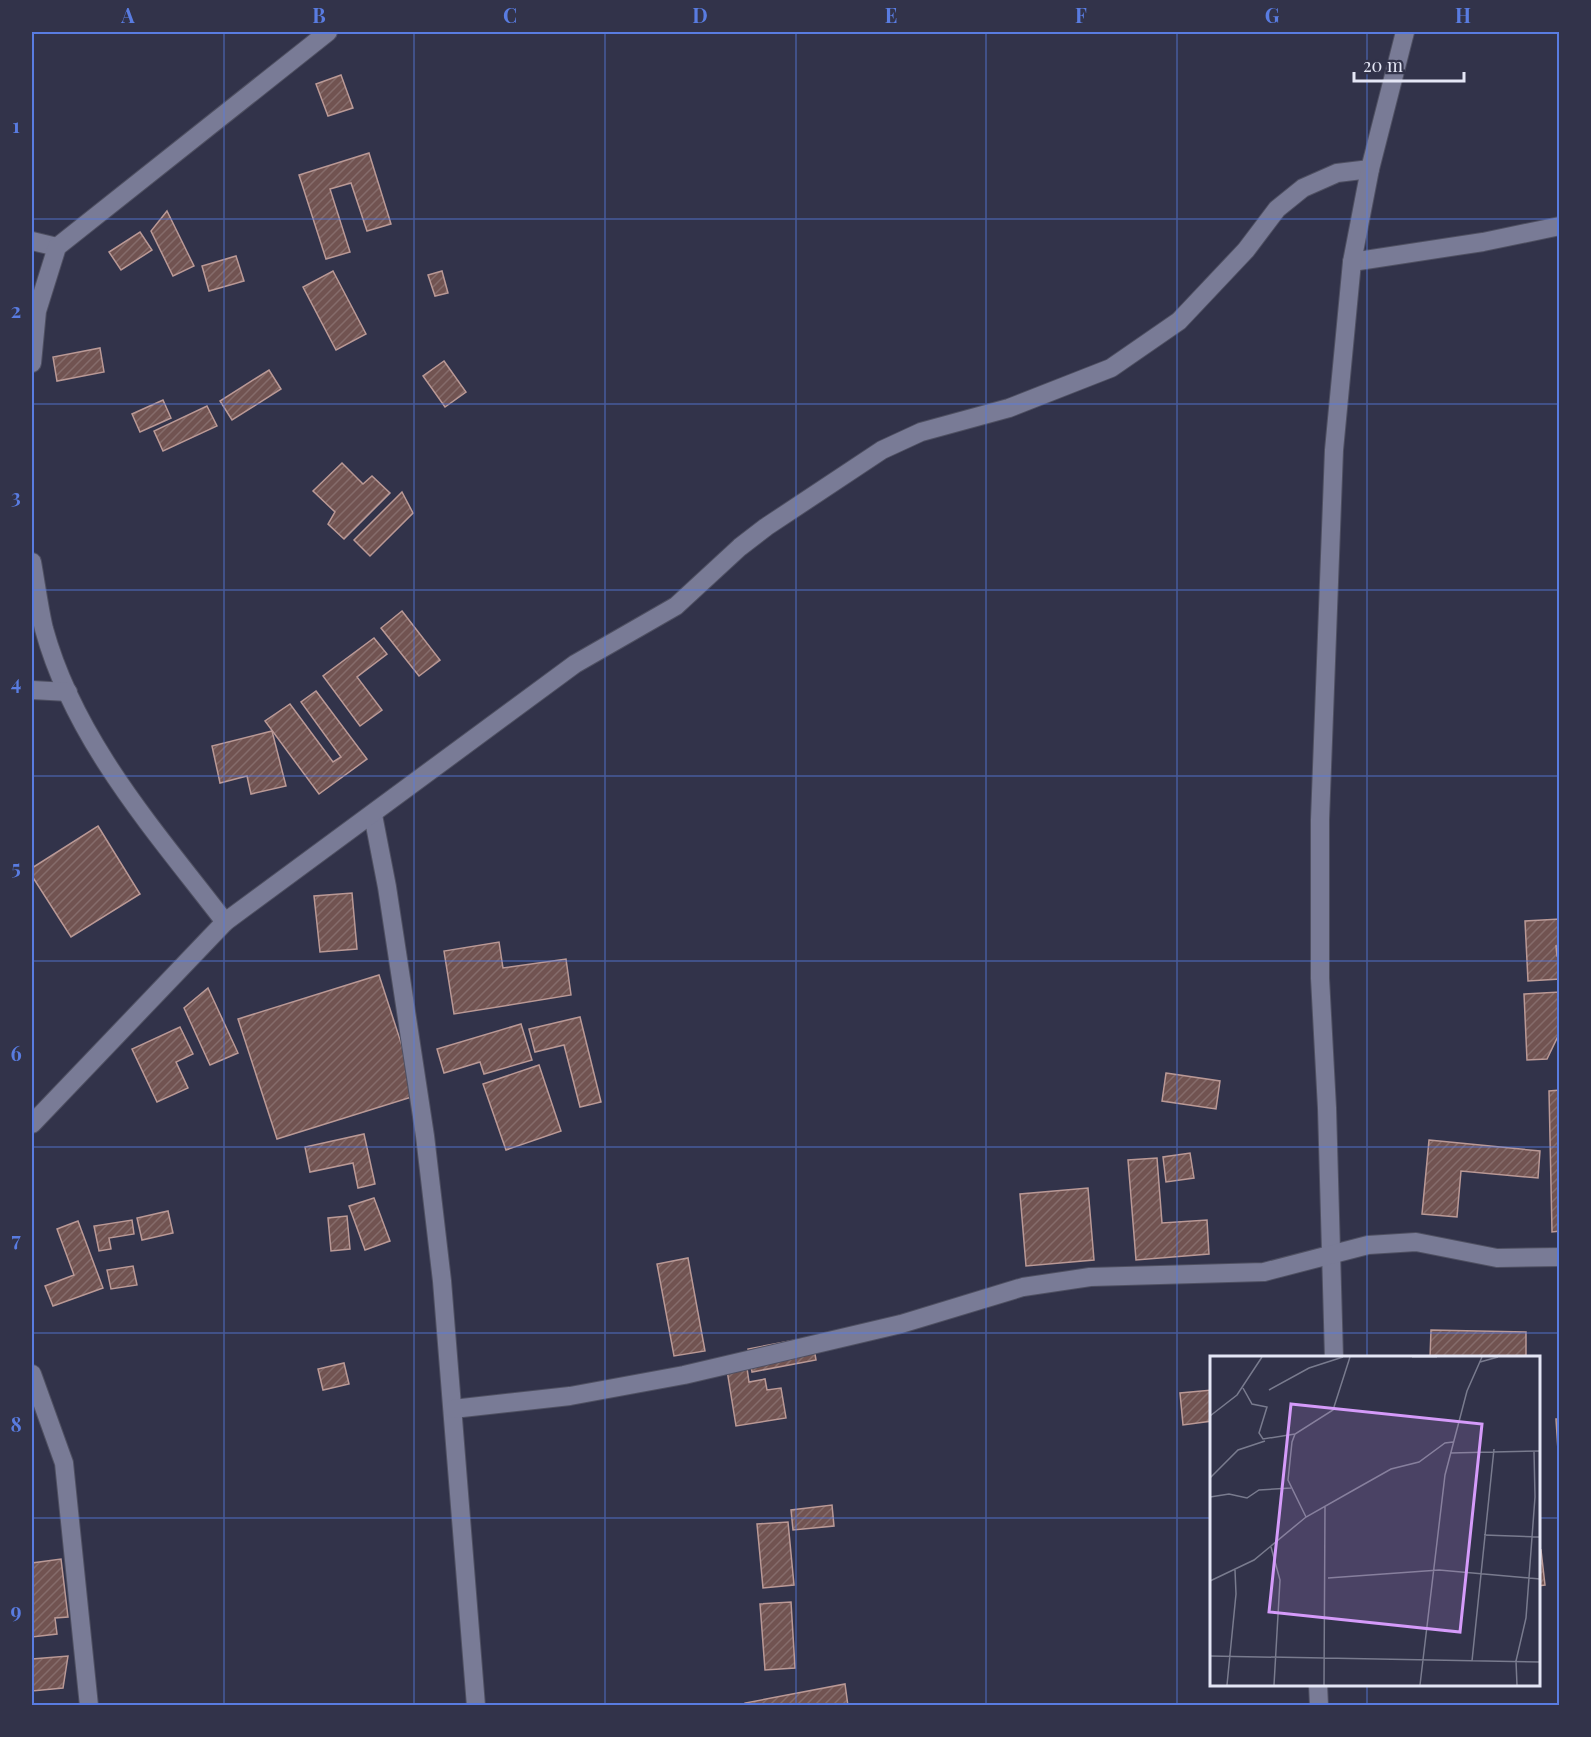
<svg xmlns="http://www.w3.org/2000/svg" width="1591" height="1737" viewBox="0 0 1591 1737" font-family="'Playfair Display',serif">
  <defs>
    <pattern id="building-hatch" width="6" height="6" patternUnits="userSpaceOnUse" patternTransform="scale(1.5)"><rect width="6" height="6" fill="#715351"/><path d="M-1 1l2-2M0 6l6-6M5 7l2-2" fill="none" stroke="#856c6b"/></pattern>
  </defs>
  <rect width="100%" height="100%" fill="#32334a"/>
  <g fill="url(#building-hatch)" stroke="#ba9996" stroke-width="1.5">
    <path d="M341 75 353 108 328 116 316 84Z"/>
    <path d="M369 153 391 224 367 231 351 183 330 189 350 252 326 259 299 175Z"/>
    <path d="M167 211 194 266 173 276 151 231Z"/>
    <path d="M140 232 152 250 121 270 109 252Z"/>
    <path d="M236 256 244 281 209 291 202 266Z"/>
    <path d="M333 271 366 334 336 350 303 287Z"/>
    <path d="M442 271 448 293 435 296 428 275Z"/>
    <path d="M100 348 104 372 57 381 53 357Z"/>
    <path d="M444 361 466 392 445 407 423 376Z"/>
    <path d="M269 370 281 389 232 420 220 401Z"/>
    <path d="M163 400 171 418 140 432 132 414Z"/>
    <path d="M207 406 217 426 163 451 154 431Z"/>
    <path d="M342 463 363 484 372 476 390 493 344 539 328 524 335 512 313 491Z"/>
    <path d="M402 492 413 513 370 556 354 540Z"/>
    <path d="M402 611 440 660 419 676 381 628Z"/>
    <path d="M374 638 387 654 357 677 382 710 360 726 323 676Z"/>
    <path d="M316 691 367 759 319 794 265 721 290 704 333 762 341 757 301 702Z"/>
    <path d="M272 731 286 786 251 794 247 776 220 783 212 746Z"/>
    <path d="M98 826 140 894 71 937 32 876V868Z"/>
    <path d="M352 893 357 949 320 952 314 896Z"/>
    <path d="M1560 919V946H1556L1557 956H1560V979L1528 981 1525 921Z"/>
    <path d="M499 942 503 968 566 959 571 995 454 1014 444 951Z"/>
    <path d="M379 975 418 1095 277 1139 238 1019Z"/>
    <path d="M208 988 238 1053 210 1065 184 1008Z"/>
    <path d="M1560 992V1032L1547 1059 1527 1060 1524 994Z"/>
    <path d="M580 1017 601 1102 580 1107 564 1045 535 1052 529 1029Z"/>
    <path d="M521 1024 532 1060 484 1074 480 1062 444 1073 437 1049Z"/>
    <path d="M180 1027 193 1054 176 1062 188 1088 157 1102 132 1049Z"/>
    <path d="M539 1065 561 1131 506 1150 483 1084Z"/>
    <path d="M1166 1073 1220 1081 1216 1109 1162 1101Z"/>
    <path d="M1560 1090V1231L1552 1232 1549 1091Z"/>
    <path d="M364 1134 375 1184 358 1188 353 1163 310 1172 305 1147Z"/>
    <path d="M1429 1140 1540 1151 1538 1178 1461 1171 1457 1217 1422 1214Z"/>
    <path d="M1190 1153 1194 1178 1166 1182 1163 1157Z"/>
    <path d="M1157 1158 1162 1223 1207 1220 1209 1254 1136 1260 1128 1160Z"/>
    <path d="M1088 1188 1094 1260 1026 1266 1020 1194Z"/>
    <path d="M374 1198 390 1241 365 1250 349 1206Z"/>
    <path d="M168 1211 173 1233 142 1240 137 1218Z"/>
    <path d="M347 1216 350 1249 331 1251 328 1218Z"/>
    <path d="M132 1220 134 1234 109 1238 111 1249 99 1251 94 1226Z"/>
    <path d="M78 1221 103 1288 53 1306 45 1286 74 1275 57 1229Z"/>
    <path d="M688 1258 705 1351 674 1356 657 1264Z"/>
    <path d="M133 1266 137 1285 111 1289 107 1270Z"/>
    <path d="M1431 1330 1526 1332V1358H1430Z"/>
    <path d="M812 1337 816 1360 752 1372 748 1349Z"/>
    <path d="M746 1361 749 1382 765 1379 767 1390 781 1388 786 1418 736 1426 726 1364Z"/>
    <path d="M344 1363 349 1384 323 1390 318 1369Z"/>
    <path d="M1212 1390V1421L1183 1425 1180 1393Z"/>
    <path d="M1556 1419H1560V1482Z"/>
    <path d="M832 1505 834 1526 793 1530 791 1510Z"/>
    <path d="M788 1522 794 1585 763 1588 757 1524Z"/>
    <path d="M1541 1550 1545 1585 1538 1586V1551Z"/>
    <path d="M61 1559 68 1617 55 1618 57 1634 32 1637V1563Z"/>
    <path d="M791 1602 795 1668 765 1670 760 1604Z"/>
    <path d="M68 1656 63 1688 32 1691V1659Z"/>
    <path d="M845 1684 848 1706H745V1703Z"/>
  </g>
  <g fill="none" stroke-linecap="round" stroke-linejoin="round">
    <g stroke="#4f5062" stroke-width="20">
      <g id="street">
        <path d="M32 241 57 247"/>
        <path d="M1352 262 1483 242 1560 226"/>
        <path d="M32 363 37 311 57 247 328 32"/>
        <path d="M32 562C36 584 39 608 44 629 75 742 156 832 225 922"/>
        <path d="M32 690 68 692"/>
        <path d="M373 815 387 887 425 1136 442 1281 476 1706"/>
        <path d="M32 1124 225 922 575 664 676 606 740 547 766 527 882 450 921 432 1009 408 1111 368 1179 321 1246 250 1277 209 1303 188 1337 173 1370 169"/>
        <path d="M1334 1358 1327 1108 1320 978V820L1334 450 1352 262 1370 169 1405 32"/>
        <path d="M32 1374 64 1463 89 1706"/>
        <path d="M453 1409 570 1396 684 1375 901 1324 1023 1287 1090 1277 1264 1272 1368 1245 1416 1242 1497 1258 1560 1257"/>
        <path d="M1318 1684 1319 1706"/>
      </g>
    </g>
    <use href="#street" stroke="#797b96" stroke-width="18"/>
  </g>
  <path fill="none" stroke="#597ce1" stroke-width="1.5" stroke-opacity="0.55" d="M224 32V1706M414 32V1706M605 32V1706M796 32V1706M986 32V1706M1177 32V1706M1367 32V1358M32 219H1560M32 404H1560M32 590H1560M32 776H1560M32 961H1560M32 1147H1560M32 1333H1560M32 1518H1212M1538 1518H1560M1367 1684V1706"/>
  <g transform="translate(1210 1356)">
    <rect width="330" height="330" fill="#32334a"/>
    <path fill="none" stroke="#797b8e" stroke-width="1.5" d="M202 1H227M270 6 288 1M33 32 42 48 57 51 49 77 53 83 85 78M59 34 99 12 133 1M0 60 27 39 52 1M240 97 330 95M0 122 28 94 55 85M0 141 19 138 37 142 49 134 81 132M96 161 78 124 82 86 85 78 123 54 140 1M274 179 330 181M61 191 70 224 64 329M118 222 229 214 330 223M0 225 44 204 96 161 142 135 181 113 209 106 235 87 243 86M0 300 330 306M262 305 284 93M17 329 26 238 25 214M114 329 115 150M210 329 235 119 257 35 272 1M307 329 306 305 316 262 325 141 324 95"/>
    <path fill="#d59bfa" fill-opacity="0.15" stroke="#d59bfa" stroke-width="3" d="M81 48 272 68 250 276 59 256Z"/>
    <rect width="330" height="330" fill="none" stroke="#e4e6f5" stroke-width="3"/>
  </g>
  <rect width="1591" height="1737" fill="none" stroke="#32334a" stroke-width="66"/>
  <path d="M1354 72v9h110v-9" fill="none" stroke="#e4e6f5" stroke-width="3"/>
  <text x="1363" y="72" font-size="18" fill="#e4e6f5" stroke="#32334a" stroke-width="4.5" paint-order="stroke">20 m</text>
  <rect x="33" y="33" width="1525" height="1671" fill="none" stroke="#597ce1" stroke-width="2"/>
  <g font-size="20" text-anchor="middle" font-weight="bold" fill="#597ce1">
    <text x="128" y="23">A</text>
    <text x="319" y="23">B</text>
    <text x="510" y="23">C</text>
    <text x="700" y="23">D</text>
    <text x="891" y="23">E</text>
    <text x="1081" y="23">F</text>
    <text x="1272" y="23">G</text>
    <text x="1463" y="23">H</text>
    <text x="16" y="133">1</text>
    <text x="16" y="318">2</text>
    <text x="16" y="504">3</text>
    <text x="16" y="690">4</text>
    <text x="16" y="875">5</text>
    <text x="16" y="1061">6</text>
    <text x="16" y="1247">7</text>
    <text x="16" y="1432">8</text>
    <text x="16" y="1618">9</text>
  </g>
</svg>
